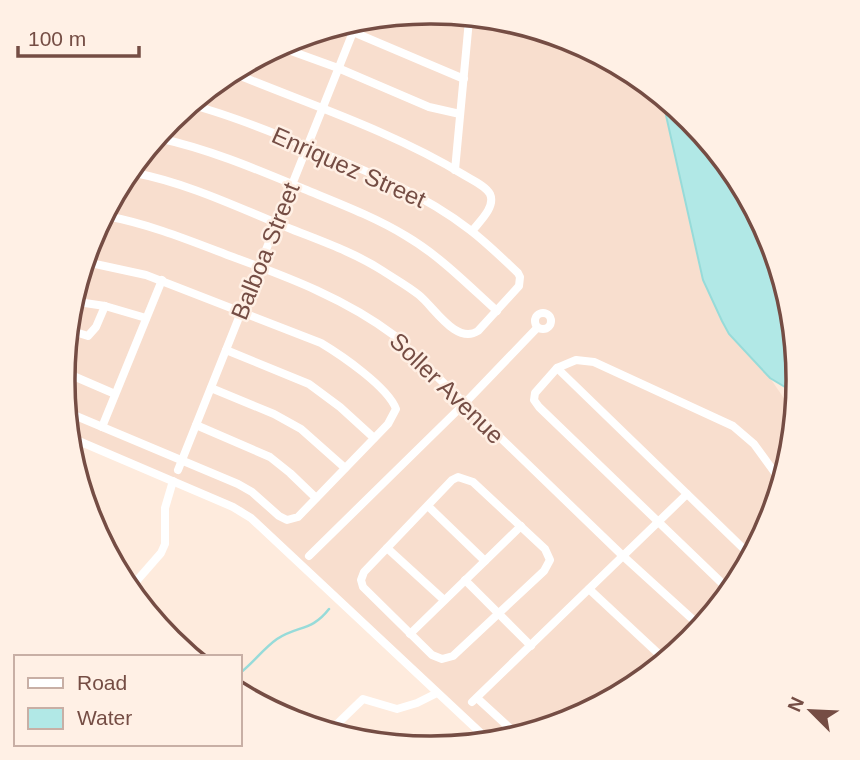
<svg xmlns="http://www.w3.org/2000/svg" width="860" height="760" viewBox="0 0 860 760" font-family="Arial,sans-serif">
  <rect width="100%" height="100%" fill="#feebdd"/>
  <path fill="#f8dece" d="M430 12 571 40 663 102 703 280 729 334 770 378 792 410 770 521 690 640 570 720 488 736 243 508 73 435 62 380 90 239 170 120 290 40Z"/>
  <path fill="#b1e8e6" stroke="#97dbd9" stroke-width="2" d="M663 102 690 120 770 240 798 380 795 393 770 378 729 334 722 321 703 280Z"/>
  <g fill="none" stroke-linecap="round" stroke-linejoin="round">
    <path stroke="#97dbd9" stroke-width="2.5" d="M240 673C253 663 264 648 277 639 298 625 311 632 329 609"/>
    <g stroke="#fff" stroke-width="8">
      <path d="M346 29 464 79"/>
      <path d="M280 47 338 68 429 107 460 114"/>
      <path d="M238 75C314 106 393 132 464 175 472 180 486 186 490 194 496 207 479 222 472 231"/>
      <path d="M158 138C209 149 256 169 304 189 338 203 375 217 406 236 440 256 468 285 497 311"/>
      <path d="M455 170 469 20"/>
      <path d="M135 173C187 183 237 207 286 227 318 240 354 252 383 271 395 279 408 286 419 295 434 307 456 345 478 331L519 286 520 277 518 273C502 258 487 243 470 230 419 191 362 169 303 145 267 130 230 115 192 105"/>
      <path d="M106 216C150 224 191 241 233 257 290 278 346 299 395 336L623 556 700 626"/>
      <path d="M78 302 105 306 146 318"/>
      <circle cx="543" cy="321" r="8"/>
      <path d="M72 331 88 336 96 327 105 306"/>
      <path d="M226 350 309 384 340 407 374 438"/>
      <path d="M557 368 748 553"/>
      <path d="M64 372 115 394"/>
      <path d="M211 388 274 414 301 429 345 468"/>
      <path d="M69 413 238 484 252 492 279 516 287 520 298 517 388 424 396 409C388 387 341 355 321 343L146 275 86 262"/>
      <path d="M196 425 270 457 290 473 316 498"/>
      <path d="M102 427 162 280"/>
      <path d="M74 439 233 507 251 518 485 737"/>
      <path d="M178 470 353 32"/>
      <path d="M458 477 473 482 545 549 550 560 544 571 453 656 442 659 432 655 363 587 361 580 364 572 452 480Z"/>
      <path d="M428 506 485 561"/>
      <path d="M387 548 444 600"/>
      <path d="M309 556 464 404 537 328"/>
      <path d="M465 580 531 646"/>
      <path d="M133 585 161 553 165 544V508L173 481"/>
      <path d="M726 587 539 407 534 400 535 393 557 368 576 360 594 362 733 426 754 444 778 477"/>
      <path d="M589 589 663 658"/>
      <path d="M410 634 521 526"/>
      <path d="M477 698 513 731"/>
      <path d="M472 702 687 494"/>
      <path d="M333 728 363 699 397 709 417 703 437 693"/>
    </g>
  </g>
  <g text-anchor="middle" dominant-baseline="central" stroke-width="5" stroke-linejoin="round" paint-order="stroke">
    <g font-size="24" fill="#754d44" stroke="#fff0e5">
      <text transform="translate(349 167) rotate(24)">Enriquez Street</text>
      <text transform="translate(265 251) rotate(-68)">Balboa Street</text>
      <text transform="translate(447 388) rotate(44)">Soller Avenue</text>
    </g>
  </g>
  <path d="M0 0H860V760H0ZM430 24H431A355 355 0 0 1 786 379V381A355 355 0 0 1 431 736H430A355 355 0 0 1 75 381V379A355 355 0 0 1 430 24Z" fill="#fff0e5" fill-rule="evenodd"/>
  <path fill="none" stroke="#754d44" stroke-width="3.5" d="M430 24H431A355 355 0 0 1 786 379V381A355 355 0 0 1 431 736H430A355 355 0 0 1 75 381V379A355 355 0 0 1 430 24Z"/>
  <rect x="14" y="655" width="228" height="91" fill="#fff0e5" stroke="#c8afa5" stroke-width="2"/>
  <rect x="28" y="678" width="35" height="10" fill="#ffffff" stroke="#c8afa5" stroke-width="2"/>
  <text x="77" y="690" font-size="21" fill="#754d44">Road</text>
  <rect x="28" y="708" width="35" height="21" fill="#b1e8e6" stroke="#c8afa5" stroke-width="2"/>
  <text x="77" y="725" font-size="21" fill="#754d44">Water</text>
  <g transform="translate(811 711) rotate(294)" stroke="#fff0e5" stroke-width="5" paint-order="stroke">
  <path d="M0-5L12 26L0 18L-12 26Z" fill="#754d44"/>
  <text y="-10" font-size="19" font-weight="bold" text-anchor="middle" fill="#754d44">N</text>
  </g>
  <path d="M18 46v10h121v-10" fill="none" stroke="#754d44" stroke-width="3.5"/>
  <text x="28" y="46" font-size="21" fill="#754d44" stroke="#fff0e5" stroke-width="5" paint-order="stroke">100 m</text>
</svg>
